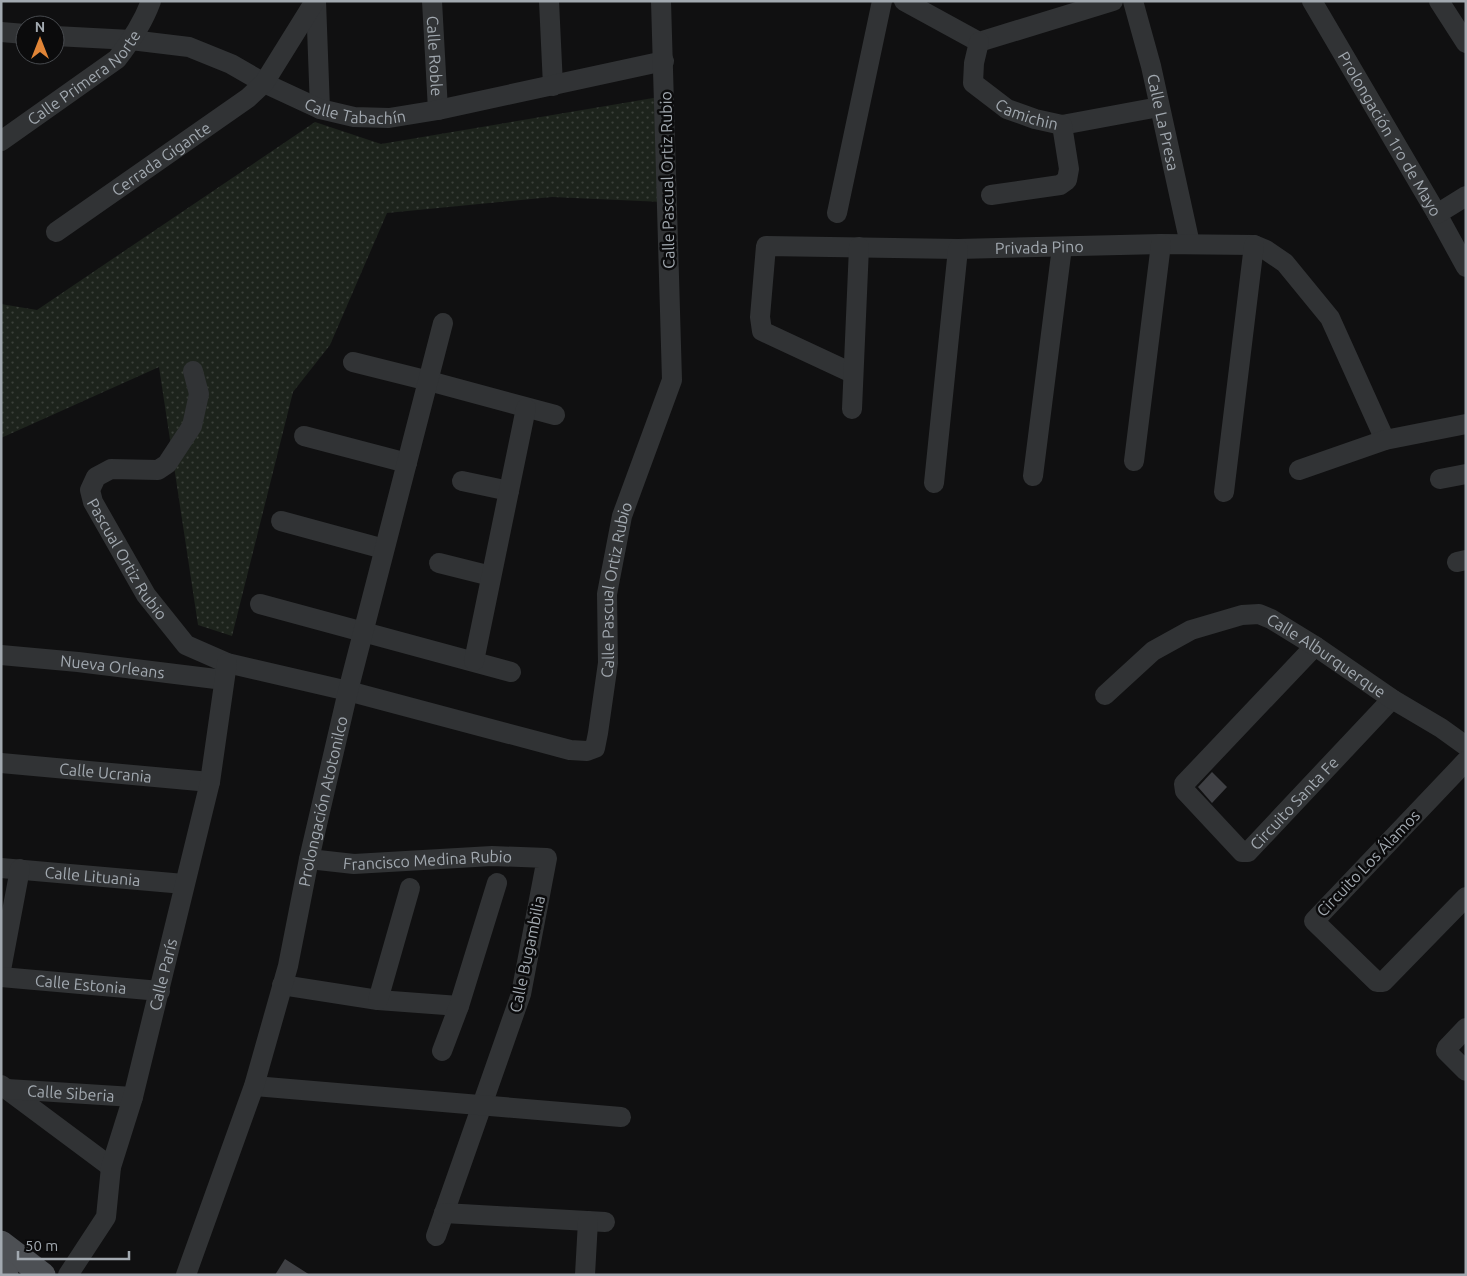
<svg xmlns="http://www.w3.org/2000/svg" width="1467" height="1276" viewBox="0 0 1467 1276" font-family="Ubuntu,sans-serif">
  <defs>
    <pattern id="grass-dots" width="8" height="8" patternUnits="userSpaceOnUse" patternTransform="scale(1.25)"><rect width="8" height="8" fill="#1d231c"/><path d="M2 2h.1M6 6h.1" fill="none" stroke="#3b403a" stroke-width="1.8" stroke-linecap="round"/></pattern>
  </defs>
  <rect width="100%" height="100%" fill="#101011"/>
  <path fill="url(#grass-dots)" d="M671 95 663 202 552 197 387 213 330 345 293 392 232 636 198 625 159 367 1 438V304L37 310 315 122 381 144Z"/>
  <g fill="#3f4044">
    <path d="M1212 772 1227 787 1212 803 1198 787Z"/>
    <path d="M285 1259 310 1275H275Z"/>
  </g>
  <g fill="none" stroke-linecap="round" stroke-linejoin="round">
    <g stroke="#313335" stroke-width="20">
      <path d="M316 1 320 109"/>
      <path id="s1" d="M432 1 438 110"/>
      <path d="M549 1 553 86"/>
      <path d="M904 1 979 42 1113 1"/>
      <path id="s2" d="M1133 1 1151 66 1190 244"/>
      <path id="s3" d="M1312 1 1437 214 1466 267"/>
      <path d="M1439 1 1466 43"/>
      <path d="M1 32 25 34"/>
      <path id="s4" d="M55 36 131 40 189 47 231 64 264 83 320 109 354 117 389 118 438 110 664 61"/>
      <path id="s5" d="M979 42 974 63 973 83 1007 109 1035 119 1062 125 1159 107"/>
      <path id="s6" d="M1 141 117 59C131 41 143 23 151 1"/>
      <path d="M991 195 1060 185 1067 180 1069 169 1062 125"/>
      <path d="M837 213 882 1"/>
      <path d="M1437 214 1466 196"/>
      <path id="s7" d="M56 232 248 98 264 83 315 1"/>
      <path d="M353 362 429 381 555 415"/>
      <path id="s8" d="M193 371 199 394 192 426 167 464 158 470 111 469 96 477 90 490 93 502 146 595 186 645 227 663 348 691 570 750 587 751 595 748 598 733 608 663 607 594 622 516 672 380 661 1"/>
      <path id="s9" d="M852 373 762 331 760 317 766 246 958 249 1161 244 1254 245 1266 250 1285 263 1330 318 1385 440"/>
      <path d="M852 409 859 247"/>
      <path d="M304 436 407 463"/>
      <path d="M1134 461 1161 244"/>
      <path d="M1299 470 1385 440 1466 424"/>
      <path d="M1033 476 1062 247"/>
      <path d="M1440 479 1466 474"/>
      <path d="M462 481 509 491"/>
      <path d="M934 483 958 249"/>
      <path d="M1224 492 1254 245"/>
      <path d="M281 521 384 549"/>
      <path d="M1457 562 1466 560"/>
      <path d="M439 563 491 576"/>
      <path d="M260 604 511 672"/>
      <path id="s10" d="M1315 646 1184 784 1185 791 1242 852H1248L1392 699"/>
      <path id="s11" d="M1 655 78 662 224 680"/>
      <path d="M474 661 526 408"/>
      <path id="s12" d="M1105 695 1153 651 1191 630 1242 615 1259 614 1271 619 1315 646 1392 699 1441 728 1466 746"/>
      <path d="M1466 761 1314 921 1377 982H1383L1466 897"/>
      <path id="s13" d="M1 763 210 782"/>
      <path id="s14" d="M309 859 354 864 492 856 547 858 521 994 436 1236"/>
      <path id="s15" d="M1 868 184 884"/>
      <path d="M1 970 20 869"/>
      <path id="s16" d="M1 977 160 991"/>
      <path d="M282 985 378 1000 459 1006"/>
      <path d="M378 1000 410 888"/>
      <path d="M1466 1028 1447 1048 1446 1051 1466 1071"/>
      <path d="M442 1051 459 1006 497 883"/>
      <path d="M1 1085 111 1167"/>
      <path d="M254 1086 621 1117"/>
      <path id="s17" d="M7 1089 133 1097"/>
      <path d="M444 1213 605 1222"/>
      <path id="s18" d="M68 1275 106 1217 111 1167 133 1097 210 782 227 663"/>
      <path id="s19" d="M186 1275 254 1086 288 966 309 859 348 691 443 323"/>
      <path d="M585 1275 588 1221"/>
    </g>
    <g stroke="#4d5054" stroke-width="25">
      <path d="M1 1243 43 1275"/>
      <path d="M1 1271 6 1275"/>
    </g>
  </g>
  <g text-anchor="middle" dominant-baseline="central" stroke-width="5" stroke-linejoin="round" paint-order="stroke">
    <g font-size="16" fill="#a2a9b0" stroke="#0b0b0c">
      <text stroke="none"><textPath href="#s1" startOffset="55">Calle Roble</textPath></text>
      <text stroke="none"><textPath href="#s6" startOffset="105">Calle Primera Norte</textPath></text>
      <text stroke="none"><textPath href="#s4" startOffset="315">Calle Tabachín</textPath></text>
      <text stroke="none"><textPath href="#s5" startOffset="105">Camichin</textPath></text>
      <text stroke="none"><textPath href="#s2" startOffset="125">Calle La Presa</textPath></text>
      <text stroke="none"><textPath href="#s3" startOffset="154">Prolongación 1ro de Mayo</textPath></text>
      <text stroke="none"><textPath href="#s7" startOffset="128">Cerrada Gigante</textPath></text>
      <text transform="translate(667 180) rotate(-91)">Calle Pascual Ortiz Rubio</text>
      <text stroke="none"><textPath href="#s9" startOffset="458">Privada Pino</textPath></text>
      <text stroke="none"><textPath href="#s8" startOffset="270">Pascual Ortiz Rubio</textPath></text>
      <text stroke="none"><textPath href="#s8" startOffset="959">Calle Pascual Ortiz Rubio</textPath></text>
      <text stroke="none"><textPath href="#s12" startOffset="258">Calle Alburquerque</textPath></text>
      <text stroke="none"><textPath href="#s11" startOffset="112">Nueva Orleans</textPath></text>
      <text stroke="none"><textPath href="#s13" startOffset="105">Calle Ucrania</textPath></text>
      <text stroke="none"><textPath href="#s19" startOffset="494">Prolongación Atotonilco</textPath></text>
      <text stroke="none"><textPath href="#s10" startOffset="354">Circuito Santa Fe</textPath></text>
      <text stroke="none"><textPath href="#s14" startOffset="119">Francisco Medina Rubio</textPath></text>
      <text transform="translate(1368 863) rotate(-46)">Circuito Los Álamos</text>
      <text stroke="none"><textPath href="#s15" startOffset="92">Calle Lituania</textPath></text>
      <text transform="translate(527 954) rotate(-78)">Calle Bugambilia</text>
      <text stroke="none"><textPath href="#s18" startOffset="319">Calle París</textPath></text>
      <text stroke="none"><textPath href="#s16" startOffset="80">Calle Estonia</textPath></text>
      <text stroke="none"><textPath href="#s17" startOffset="64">Calle Siberia</textPath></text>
    </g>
  </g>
  <rect width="1467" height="1276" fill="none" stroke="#a2a9b0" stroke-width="5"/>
  <g transform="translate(40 40)"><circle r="24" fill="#0b0b0c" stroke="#474a4e"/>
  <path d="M0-4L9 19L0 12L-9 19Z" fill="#e18537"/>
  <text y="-8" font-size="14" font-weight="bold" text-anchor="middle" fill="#a2a9b0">N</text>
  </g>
  <path d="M18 1251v8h111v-8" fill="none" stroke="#a2a9b0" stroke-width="2.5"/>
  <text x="25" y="1251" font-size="15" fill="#a2a9b0" stroke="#0b0b0c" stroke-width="4" paint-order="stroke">50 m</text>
</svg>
